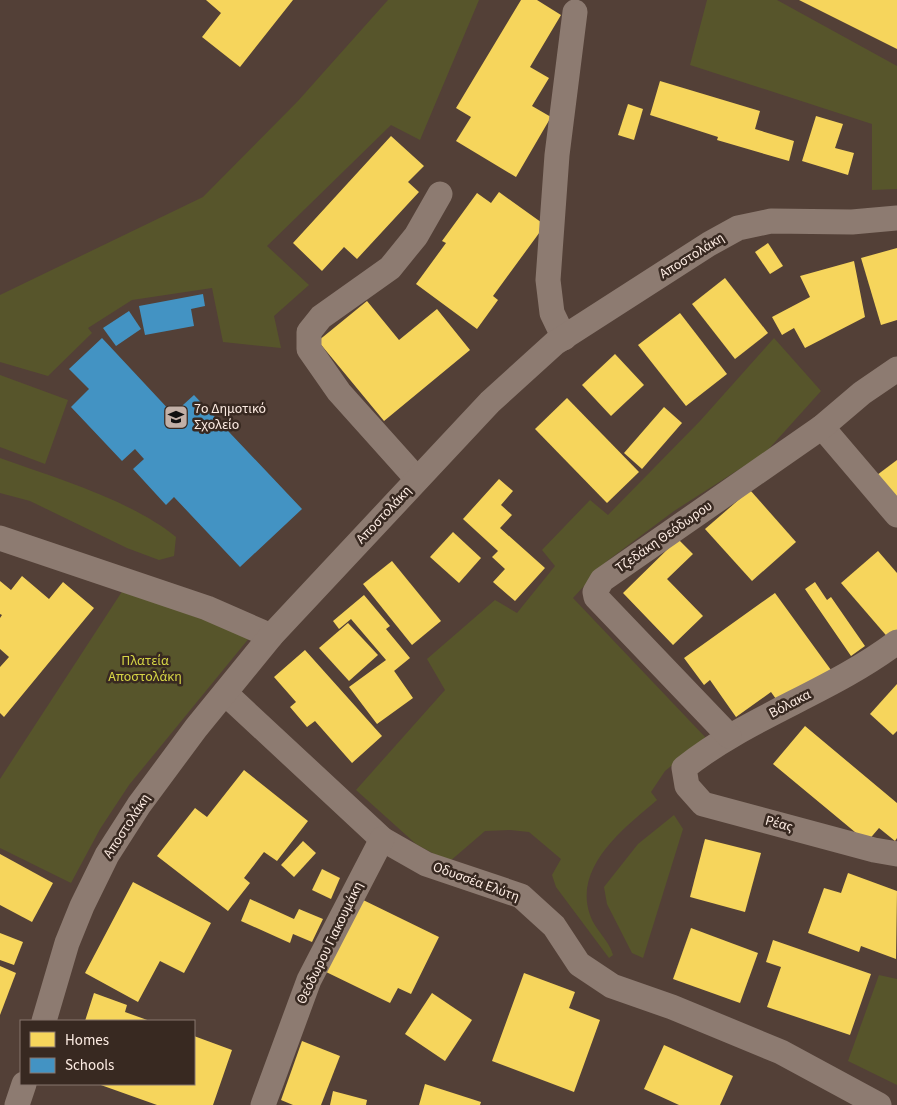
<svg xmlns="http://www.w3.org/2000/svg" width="897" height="1105" viewBox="0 0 897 1105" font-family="'Source Sans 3',sans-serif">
  <rect width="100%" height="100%" fill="#534037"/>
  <g fill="#57552b">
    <path d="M388 0H479L420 140 391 125 267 246 309 285 274 316 281 348 223 342 212 288 132 300 88 328 92 333 48 376 0 362V295L203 197 298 101Z"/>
    <path d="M707 0H777L897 66V189L872 190V124L690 65Z"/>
    <path d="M774 338 821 391 766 452 674 511 607 561 573 598 706 738 665 771 651 792 657 800C624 828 573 867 590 915 595 930 609 940 613 955L609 958 556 887 552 875 561 859 529 832 510 830 485 831 449 862 416 844 356 790 445 690 427 659 495 600 517 613 555 566 542 550 590 500 608 515 700 421Z"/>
    <path d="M0 375 68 400 45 464 0 447Z"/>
    <path d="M0 458C55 478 131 500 176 537L174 556 159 560 127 548 30 501 0 493Z"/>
    <path d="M123 590 250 637 129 785 100 829 71 883 0 848V779Z"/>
    <path d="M674 815 683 829 643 958 632 953 607 904 604 887 638 844Z"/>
    <path d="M879 975 897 979V1085L848 1061Z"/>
  </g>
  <g fill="#f6d55c">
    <path d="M206 0H293L240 67 202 37 221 13Z"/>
    <path d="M521 0H537L561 15 530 67 549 78 532 106 551 117 516 177 456 141 471 117 456 108Z"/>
    <path d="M799 0H897V49Z"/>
    <path d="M660 81 760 111 755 129 794 141 789 161 717 140 718 137 650 115Z"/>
    <path d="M628 104 643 109 634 140 618 135Z"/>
    <path d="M816 116 843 124 835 148 854 153 848 175 802 161Z"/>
    <path d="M391 136 424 166 408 182 419 192 357 259 344 247 322 271 293 243Z"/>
    <path d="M499 192 545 225 493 296 498 300 477 329 416 284 446 243 442 241 477 193 491 203Z"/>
    <path d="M768 243 783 266 770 274 755 252Z"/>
    <path d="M897 248V320L881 325 861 258Z"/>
    <path d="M854 261 865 317 805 348 794 328 782 335 772 317 810 297 800 276Z"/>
    <path d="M725 278 768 333 735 359 692 304Z"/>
    <path d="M367 301 399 340 437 309 470 350 384 421 318 341Z"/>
    <path d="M680 313 727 374 686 406 638 345Z"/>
    <path d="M615 354 644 385 611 416 582 385Z"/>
    <path d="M567 398 639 472 607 503 535 429Z"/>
    <path d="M664 407 682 423 642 469 624 453Z"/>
    <path d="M897 460V501L877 475Z"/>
    <path d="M499 479 513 491 501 505 512 515 500 528 545 568 515 601 493 582 505 569 492 557 498 551 463 519Z"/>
    <path d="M750 490 796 542 752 581 705 529Z"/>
    <path d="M453 532 481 558 459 583 430 557Z"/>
    <path d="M678 539 693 554 667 579 703 616 673 645 623 593Z"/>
    <path d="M878 551 897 573V635L891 641 841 583Z"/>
    <path d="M392 561 441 621 412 645 363 584Z"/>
    <path d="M22 576 49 599 63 582 94 608 4 717 0 713V667L9 657 0 649V618L2 615 0 614V581L11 590Z"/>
    <path d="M815 582 827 600 831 597 865 646 851 656 805 589Z"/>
    <path d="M775 593 831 670 781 706 771 692 736 717 710 680 704 685 684 658Z"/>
    <path d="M364 595 390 626 386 629 410 658 394 671 390 665 413 698 377 724 349 687 386 660 351 619 339 629 333 621Z"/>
    <path d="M348 623 378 655 349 681 319 648Z"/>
    <path d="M305 650 382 736 352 763 315 721 307 727 290 707 296 702 274 677Z"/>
    <path d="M897 684V731L893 735 870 714Z"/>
    <path d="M805 726 897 803V838L895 841 879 828 867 842 773 764Z"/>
    <path d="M244 770 308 821 277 861 264 852 244 878 250 883 228 911 157 856 195 808 207 817Z"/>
    <path d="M705 839 761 853 745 912 690 897Z"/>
    <path d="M303 841 316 853 294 877 281 865Z"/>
    <path d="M0 854 53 883 32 922 0 905Z"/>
    <path d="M322 869 340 878 331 899 312 890Z"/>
    <path d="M848 873 897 891 896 959 861 946 859 952 808 933 824 888 841 893Z"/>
    <path d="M133 882 211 923 184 973 160 961 138 1002 85 973Z"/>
    <path d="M357 897 439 937 411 994 398 988 390 1003 322 970Z"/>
    <path d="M250 899 294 919 299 909 323 919 312 942 293 934 290 943 241 921Z"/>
    <path d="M691 928 758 953 740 1003 673 979Z"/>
    <path d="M0 933 23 942 14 965 0 960Z"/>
    <path d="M773 940 871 974 850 1035 767 1007 781 967 766 962Z"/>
    <path d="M0 966 16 973 0 1015Z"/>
    <path d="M524 973 575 992 569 1008 600 1020 574 1092 492 1061Z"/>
    <path d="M94 993 127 1005 125 1012 150 1021H85Z"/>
    <path d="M432 993 472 1020 445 1061 405 1034Z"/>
    <path d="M194 1036 232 1050 213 1105H157L98 1084H194Z"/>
    <path d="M302 1041 340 1056 321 1105H293L281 1100Z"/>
    <path d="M664 1045 733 1076 720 1105H679L644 1089Z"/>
    <path d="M425 1084 481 1102 480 1105H419Z"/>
    <path d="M333 1091 367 1100 366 1105H330Z"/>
  </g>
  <g fill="#4393c3">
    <path d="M203 294 205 306 191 309 194 326 145 335 139 306Z"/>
    <path d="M129 311 141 329 116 346 103 328Z"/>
    <path d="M102 338 173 414 194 395 302 509 240 567 174 497 166 505 133 469 144 459 135 449 122 461 71 407 89 389 69 369Z"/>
  </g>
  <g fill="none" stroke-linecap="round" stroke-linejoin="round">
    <g stroke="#8d7b71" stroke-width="25">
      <path d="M564 338 552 313 548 280 557 155 575 12"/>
      <path d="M822 427 897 515"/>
      <path d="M417 479 339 392 309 349V332L321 317 390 268 416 236 440 194"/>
      <path d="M0 538 207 608 271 636"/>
      <path d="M897 642C831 692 749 716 684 768L687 786 703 804 874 850 897 854"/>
      <path d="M225 693 382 839 426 864 521 896 554 926 579 964 612 986 672 1007 781 1052 879 1105"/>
      <path d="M729 736 596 597 595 592 602 580 822 427 862 393 897 369"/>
      <path d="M44 1021 67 943 82 906 107 855 139 805 196 728 271 636 490 402 555 343 709 244 738 228 771 221 852 222 897 218"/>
      <path d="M17 1105 24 1084"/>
      <path d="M263 1105 309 980 382 839"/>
    </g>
  </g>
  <defs>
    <g id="school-square" transform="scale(1.25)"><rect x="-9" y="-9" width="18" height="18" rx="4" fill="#c2b0a7" stroke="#382921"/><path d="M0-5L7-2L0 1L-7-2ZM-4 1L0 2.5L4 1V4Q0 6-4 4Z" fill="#111"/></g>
  </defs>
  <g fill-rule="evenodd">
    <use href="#school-square" x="176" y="417"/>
  </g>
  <g text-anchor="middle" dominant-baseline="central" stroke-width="5" stroke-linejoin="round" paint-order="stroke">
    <g font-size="14" fill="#fdece3" stroke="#382921">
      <text transform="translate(692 256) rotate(-32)">Αποστολάκη</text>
      <text transform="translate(384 515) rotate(-47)">Αποστολάκη</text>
      <text transform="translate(664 537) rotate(-35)">Τζεδάκη Θεόδωρου</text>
      <text transform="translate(790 704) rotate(-28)">Βόλακα</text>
      <text transform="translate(779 824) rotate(15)">Ρέας</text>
      <text transform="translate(127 826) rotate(-57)">Αποστολάκη</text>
      <text transform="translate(476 882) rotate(20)">Οδυσσέα Ελύτη</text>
      <text transform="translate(330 943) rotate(-64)">Θεόδωρου Γιακουμάκη</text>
    </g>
    <g font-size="14" fill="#fdece3" stroke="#382921" text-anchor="start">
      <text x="194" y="409">7ο Δημοτικό<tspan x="194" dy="16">Σχολείο</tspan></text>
    </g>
    <g font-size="14" fill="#d6d545" stroke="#382921">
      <text x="145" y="661">Πλατεία<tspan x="145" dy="16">Αποστολάκη</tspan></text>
    </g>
  </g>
  <rect x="20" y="1020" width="175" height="65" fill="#382921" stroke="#87776f"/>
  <rect x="30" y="1032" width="25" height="15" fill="#f6d55c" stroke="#87776f"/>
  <text x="65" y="1045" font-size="15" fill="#fdece3">Homes</text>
  <rect x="30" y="1058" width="25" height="15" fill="#4393c3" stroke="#87776f"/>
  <text x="65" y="1070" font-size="15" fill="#fdece3">Schools</text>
</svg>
